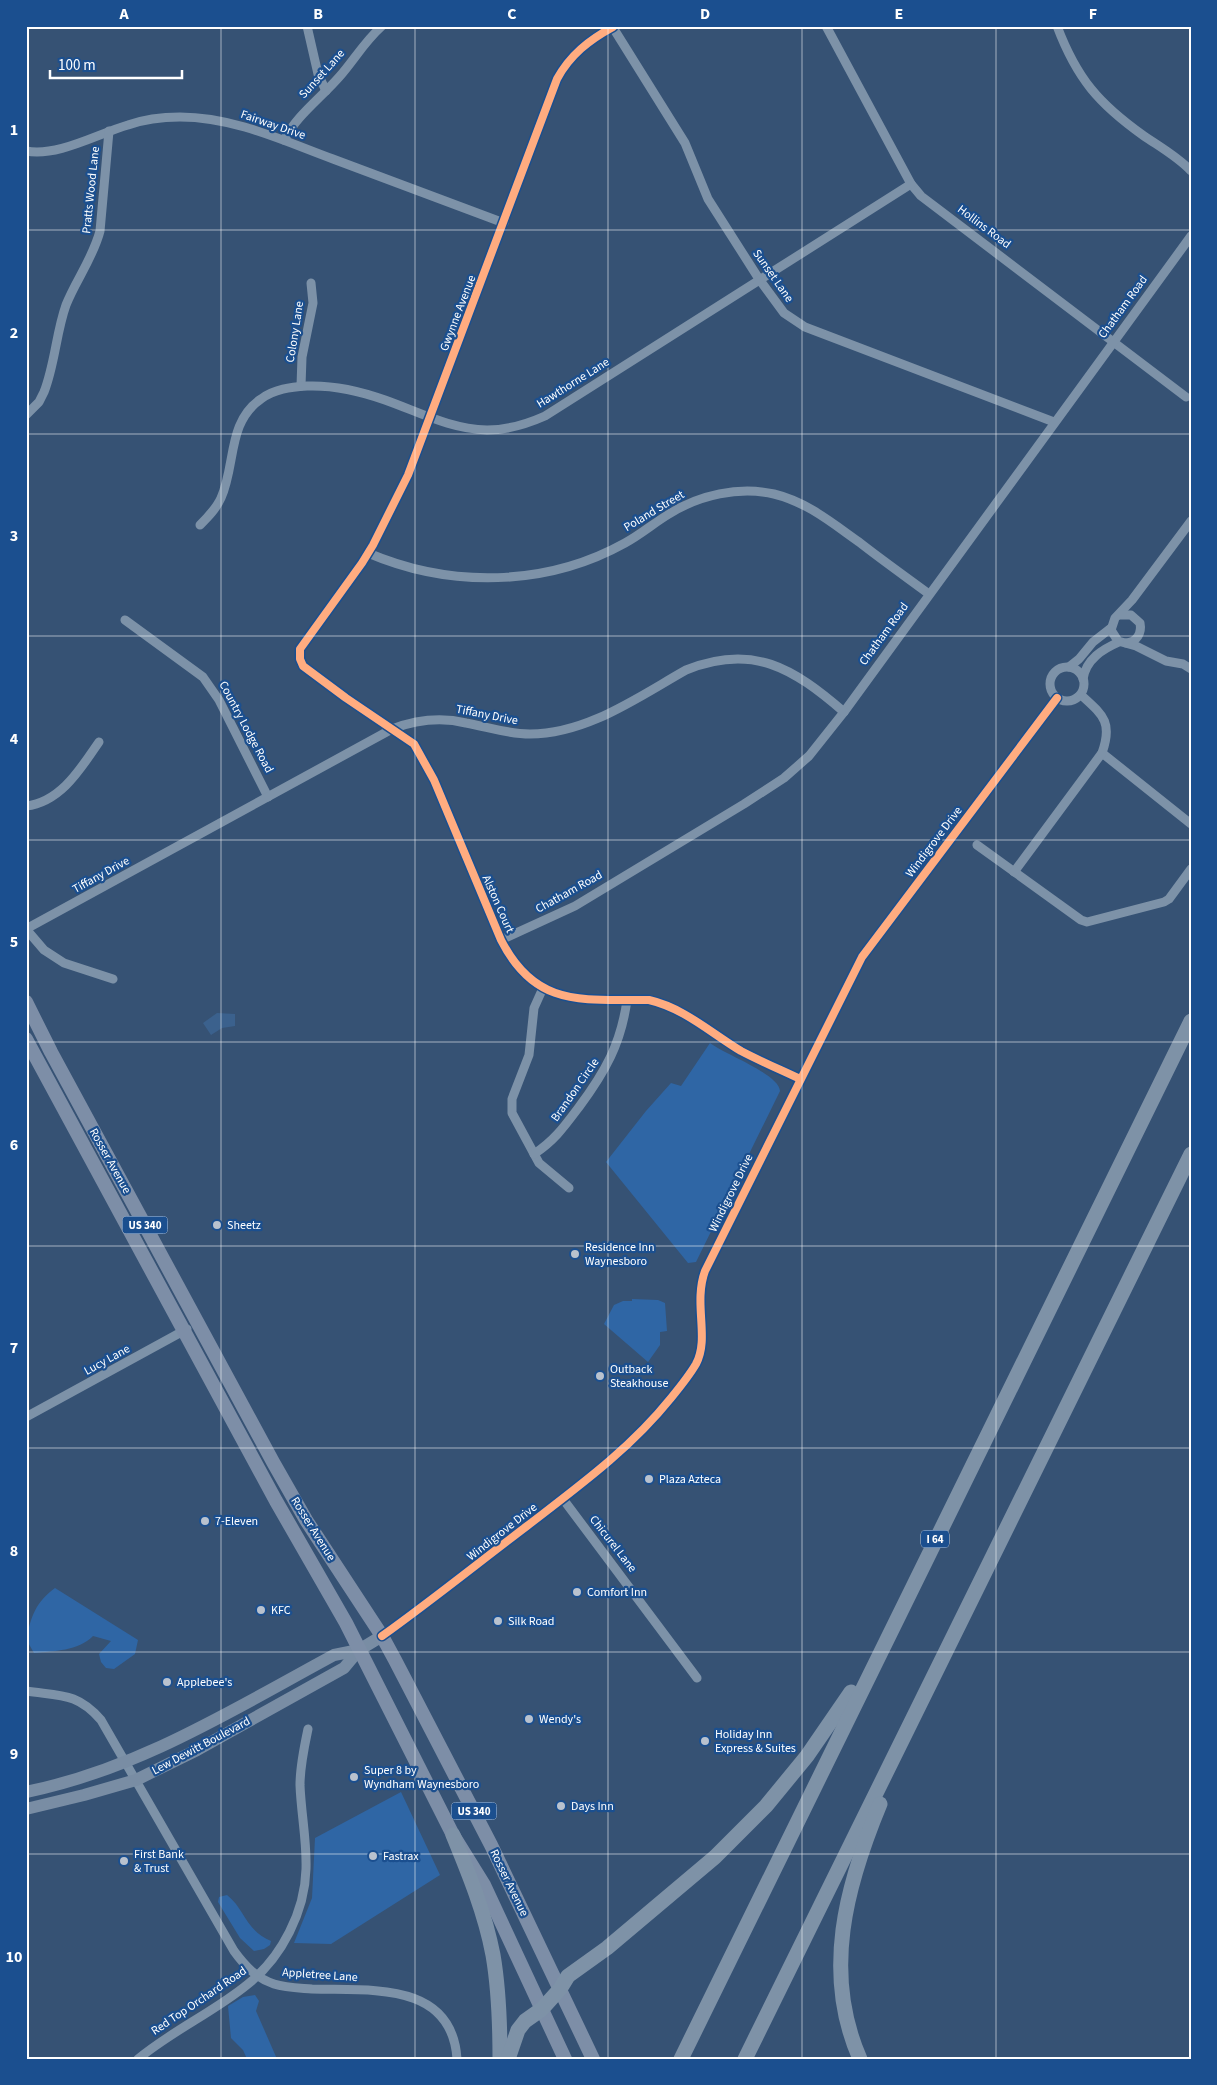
<svg xmlns="http://www.w3.org/2000/svg" width="1217" height="2085" viewBox="0 0 1217 2085" font-family="'Source Sans 3',sans-serif">
  <rect width="100%" height="100%" fill="#365274"/>
  <g fill="#2f66a5">
    <path d="M710 1043C726 1055 779 1074 780 1091L696 1262 688 1263 606 1162 646 1111 671 1083 681 1086Z"/>
    <path d="M632 1299 658 1300 665 1303 667 1331 660 1332V1345L648 1362 604 1324 614 1305 623 1301H632Z"/>
    <path d="M55 1588 138 1640 135 1654 114 1669 106 1668 101 1662 99 1654 111 1641 93 1636C78 1651 54 1651 34 1653L26 1639C32 1615 35 1603 55 1588Z"/>
    <path d="M401 1792 440 1875 331 1944 294 1943 312 1898 315 1838Z"/>
    <path d="M227 1895C245 1909 245 1930 271 1941L270 1945 264 1949 254 1951 240 1938 218 1902 219 1897Z"/>
    <path d="M255 1995 259 2001 256 2011 277 2059H247L243 2050 231 2038 228 2006 243 1997Z"/>
  </g>
  <path fill="#3b618d" d="M217 1013 235 1014V1026L222 1028 211 1035 203 1023Z"/>
  <g fill="none" stroke-linecap="round" stroke-linejoin="round">
    <g stroke="#7d92a8" stroke-width="9">
      <path d="M307 26 318 74 326 91"/>
      <path d="M612 26 685 143 708 199 759 279 784 313 805 327 1054 422"/>
      <path d="M826 26 911 184 921 196 1186 397"/>
      <path d="M1057 26C1077 79 1099 104 1144 136 1160 147 1178 157 1191 171"/>
      <path d="M613 27C589 40 570 55 557 79L408 475 373 545 362 563 300 649V659L303 666 346 698 414 744 434 780 501 940C536 1009 584 999 649 1000 684 1008 711 1033 741 1051 760 1061 781 1070 800 1079"/>
      <path d="M284 140C297 115 321 98 340 76 354 60 365 41 382 26"/>
      <path d="M26 151C58 157 97 134 128 125 145 119 163 117 180 117 234 117 284 141 333 159 390 180 447 202 504 223"/>
      <path d="M301 386 302 357 313 303 311 283"/>
      <path d="M26 415 39 402 44 392C55 364 56 333 66 305 76 280 93 258 100 231L109 131"/>
      <path d="M1191 521 1132 600 1115 618 1111 630 1118 641 1136 646 1166 661 1183 664 1191 669"/>
      <path d="M200 525C208 517 216 509 221 498 236 465 227 422 261 399 274 389 291 387 307 386 334 385 360 391 385 400 419 412 450 429 487 430 507 430 527 424 545 416L911 184"/>
      <path d="M368 553C450 588 546 587 625 543 640 535 654 523 669 514 699 495 739 486 774 494 807 502 832 523 859 542 882 560 906 577 929 594"/>
      <path d="M1119 615H1131L1140 623C1142 633 1137 642 1126 643"/>
      <path d="M125 620 203 677 219 700 268 797"/>
      <circle cx="1067" cy="684" r="17"/>
      <path d="M1069 667 1079 659 1093 642 1111 628"/>
      <path d="M1083 679C1086 659 1103 649 1119 642"/>
      <path d="M1102 753 1191 824"/>
      <path d="M26 806C61 802 81 768 99 742"/>
      <path d="M977 845 1081 920 1087 922 1164 902 1169 899 1191 869"/>
      <path d="M1014 872 1102 753C1113 722 1103 715 1081 695"/>
      <path d="M501 940 575 906 744 804 784 778 809 756 844 712 1191 236"/>
      <path d="M113 979 64 963 44 950 26 929 392 729C416 720 441 717 466 723 488 727 507 734 530 734 587 734 638 697 686 670 753 643 793 668 844 712"/>
      <path d="M543 988 534 1008 529 1055 512 1099V1113L539 1163 569 1188"/>
      <path d="M534 1154C554 1141 564 1127 579 1107 605 1072 621 1044 627 1000"/>
      <path d="M26 1417 187 1329"/>
      <path d="M563 1499 697 1678"/>
      <path d="M382 1636C431 1601 478 1563 527 1526 579 1486 630 1449 671 1398 680 1387 689 1376 696 1364 710 1338 693 1304 705 1271L862 957 1057 698"/>
      <path d="M26 1691C59 1696 77 1692 101 1720L234 1951C245 1966 256 1978 274 1984 286 1988 300 1988 312 1989 368 1991 452 1980 457 2059"/>
      <path d="M138 2059C173 2030 214 2012 248 1984 282 1957 305 1911 306 1869 307 1841 301 1813 300 1785 300 1766 304 1748 308 1729"/>
    </g>
    <g stroke="#798da4" stroke-width="12">
      <path d="M26 1792C139 1769 234 1709 334 1655L359 1650"/>
      <path d="M26 1809 84 1795 136 1780 197 1750 344 1668 359 1650 382 1636"/>
    </g>
    <g stroke="#7d8ea7" stroke-width="14">
      <path d="M26 1002 51 1052 273 1462 306 1520 382 1636 395 1660 491 1845 593 2059"/>
      <path d="M26 1039 276 1501 346 1623 453 1835 484 1885 565 2059"/>
    </g>
    <g stroke="#7e92a7" stroke-width="15">
      <path d="M453 1835C469 1874 485 1913 493 1955 499 1990 500 2024 500 2059"/>
      <path d="M508 2059 518 2030 525 2021 542 2009 560 1989 568 1976 607 1948 715 1857 766 1806 807 1756 851 1692"/>
      <path d="M681 2059 1191 1021"/>
      <path d="M745 2059 1191 1154"/>
      <path d="M860 2059C822 1973 846 1886 880 1804"/>
    </g>
    <g stroke="#1b4f8f" stroke-width="11">
      <g id="cycleway">
        <path d="M613 27C589 40 570 55 557 79L408 475 373 545 362 563 300 649V659L303 666 346 698 414 744 434 780 501 940C536 1009 584 999 649 1000 684 1008 711 1033 741 1051 760 1061 781 1070 800 1079"/>
        <path d="M382 1636C431 1601 478 1563 527 1526 579 1486 630 1449 671 1398 680 1387 689 1376 696 1364 710 1338 693 1304 705 1271L862 957 1057 698"/>
      </g>
    </g>
    <use href="#cycleway" stroke="#ffac80" stroke-width="8"/>
  </g>
  <path fill="none" stroke="#fff" stroke-width="1" stroke-opacity="0.55" d="M221 26V2059M415 26V2059M608 26V2059M802 26V2059M996 26V2059M26 230H1191M26 434H1191M26 636H1191M26 840H1191M26 1042H1191M26 1246H1191M26 1448H1191M26 1652H1191M26 1854H1191"/>
  <g fill="#b9c2ce" stroke="#1b4f8f" stroke-width="2">
    <circle cx="217" cy="1225" r="5"/>
    <circle cx="575" cy="1254" r="5"/>
    <circle cx="600" cy="1376" r="5"/>
    <circle cx="649" cy="1479" r="5"/>
    <circle cx="205" cy="1521" r="5"/>
    <circle cx="577" cy="1592" r="5"/>
    <circle cx="261" cy="1610" r="5"/>
    <circle cx="498" cy="1621" r="5"/>
    <circle cx="167" cy="1682" r="5"/>
    <circle cx="529" cy="1719" r="5"/>
    <circle cx="705" cy="1741" r="5"/>
    <circle cx="354" cy="1777" r="5"/>
    <circle cx="561" cy="1806" r="5"/>
    <circle cx="373" cy="1856" r="5"/>
    <circle cx="124" cy="1861" r="5"/>
  </g>
  <g text-anchor="middle" dominant-baseline="central" stroke-width="4.5" stroke-linejoin="round" paint-order="stroke">
    <g fill="#1b4f8f" stroke="#bbcadd" stroke-width="1">
      <rect x="122.5" y="1216.5" width="45" height="17" rx="4"/>
      <rect x="921" y="1530.5" width="28" height="17" rx="4"/>
      <rect x="451.5" y="1802.5" width="45" height="17" rx="4"/>
    </g>
    <g font-size="11" font-weight="bold" fill="#fff">
      <text x="145" y="1225">US 340</text>
      <text x="935" y="1539">I 64</text>
      <text x="474" y="1811">US 340</text>
    </g>
    <g font-size="12" fill="#fff" stroke="#1b4f8f">
      <text transform="translate(322 74) rotate(-48)">Sunset Lane</text>
      <text transform="translate(273 125) rotate(19)">Fairway Drive</text>
      <text transform="translate(91 190) rotate(-84)">Pratts Wood Lane</text>
      <text transform="translate(984 227) rotate(37)">Hollins Road</text>
      <text transform="translate(773 276) rotate(55)">Sunset Lane</text>
      <text transform="translate(1123 307) rotate(-54)">Chatham Road</text>
      <text transform="translate(458 313) rotate(-69)">Gwynne Avenue</text>
      <text transform="translate(295 332) rotate(-81)">Colony Lane</text>
      <text transform="translate(573 383) rotate(-32)">Hawthorne Lane</text>
      <text transform="translate(654 511) rotate(-31)">Poland Street</text>
      <text transform="translate(884 634) rotate(-54)">Chatham Road</text>
      <text transform="translate(487 715) rotate(11)">Tiffany Drive</text>
      <text transform="translate(246 727) rotate(62)">Country Lodge Road</text>
      <text transform="translate(934 842) rotate(-53)">Windigrove Drive</text>
      <text transform="translate(101 875) rotate(-29)">Tiffany Drive</text>
      <text transform="translate(569 892) rotate(-29)">Chatham Road</text>
      <text transform="translate(498 904) rotate(66)">Alston Court</text>
      <text transform="translate(575 1090) rotate(-55)">Brandon Circle</text>
      <text transform="translate(110 1161) rotate(61)">Rosser Avenue</text>
      <text transform="translate(731 1193) rotate(-64)">Windigrove Drive</text>
      <text transform="translate(107 1360) rotate(-29)">Lucy Lane</text>
      <text transform="translate(313 1529) rotate(58)">Rosser Avenue</text>
      <text transform="translate(502 1532) rotate(-38)">Windigrove Drive</text>
      <text transform="translate(613 1544) rotate(52)">Chicurel Lane</text>
      <text transform="translate(201 1746) rotate(-28)">Lew Dewitt Boulevard</text>
      <text transform="translate(509 1883) rotate(64)">Rosser Avenue</text>
      <text transform="translate(320 1975) rotate(4)">Appletree Lane</text>
      <text transform="translate(199 2001) rotate(-34)">Red Top Orchard Road</text>
    </g>
    <g font-size="12" fill="#fff" stroke="#1b4f8f" text-anchor="start">
      <text x="227" y="1225">Sheetz</text>
      <text x="585" y="1247">Residence Inn<tspan x="585" dy="14">Waynesboro</tspan></text>
      <text x="610" y="1369">Outback<tspan x="610" dy="14">Steakhouse</tspan></text>
      <text x="659" y="1479">Plaza Azteca</text>
      <text x="215" y="1521">7-Eleven</text>
      <text x="587" y="1592">Comfort Inn</text>
      <text x="271" y="1610">KFC</text>
      <text x="508" y="1621">Silk Road</text>
      <text x="177" y="1682">Applebee's</text>
      <text x="539" y="1719">Wendy's</text>
      <text x="715" y="1734">Holiday Inn<tspan x="715" dy="14">Express &amp; Suites</tspan></text>
      <text x="364" y="1770">Super 8 by<tspan x="364" dy="14">Wyndham Waynesboro</tspan></text>
      <text x="571" y="1806">Days Inn</text>
      <text x="134" y="1854">First Bank<tspan x="134" dy="14">&amp; Trust</tspan></text>
      <text x="383" y="1856">Fastrax</text>
    </g>
  </g>
  <rect width="1217" height="2085" fill="none" stroke="#1b4f8f" stroke-width="55"/>
  <path d="M50 70v8h132v-8" fill="none" stroke="#ffffff" stroke-width="2.5"/>
  <text x="58" y="70" font-size="15" fill="#ffffff" stroke="#1b4f8f" stroke-width="4" paint-order="stroke">100 m</text>
  <rect x="28" y="28" width="1162" height="2030" fill="none" stroke="#fff" stroke-width="2"/>
  <g font-size="16" text-anchor="middle" font-weight="bold" fill="#fff">
    <text x="124" y="19">A</text>
    <text x="318" y="19">B</text>
    <text x="512" y="19">C</text>
    <text x="705" y="19">D</text>
    <text x="899" y="19">E</text>
    <text x="1093" y="19">F</text>
    <text x="14" y="135">1</text>
    <text x="14" y="338">2</text>
    <text x="14" y="541">3</text>
    <text x="14" y="744">4</text>
    <text x="14" y="947">5</text>
    <text x="14" y="1150">6</text>
    <text x="14" y="1353">7</text>
    <text x="14" y="1556">8</text>
    <text x="14" y="1759">9</text>
    <text x="14" y="1962">10</text>
  </g>
</svg>
